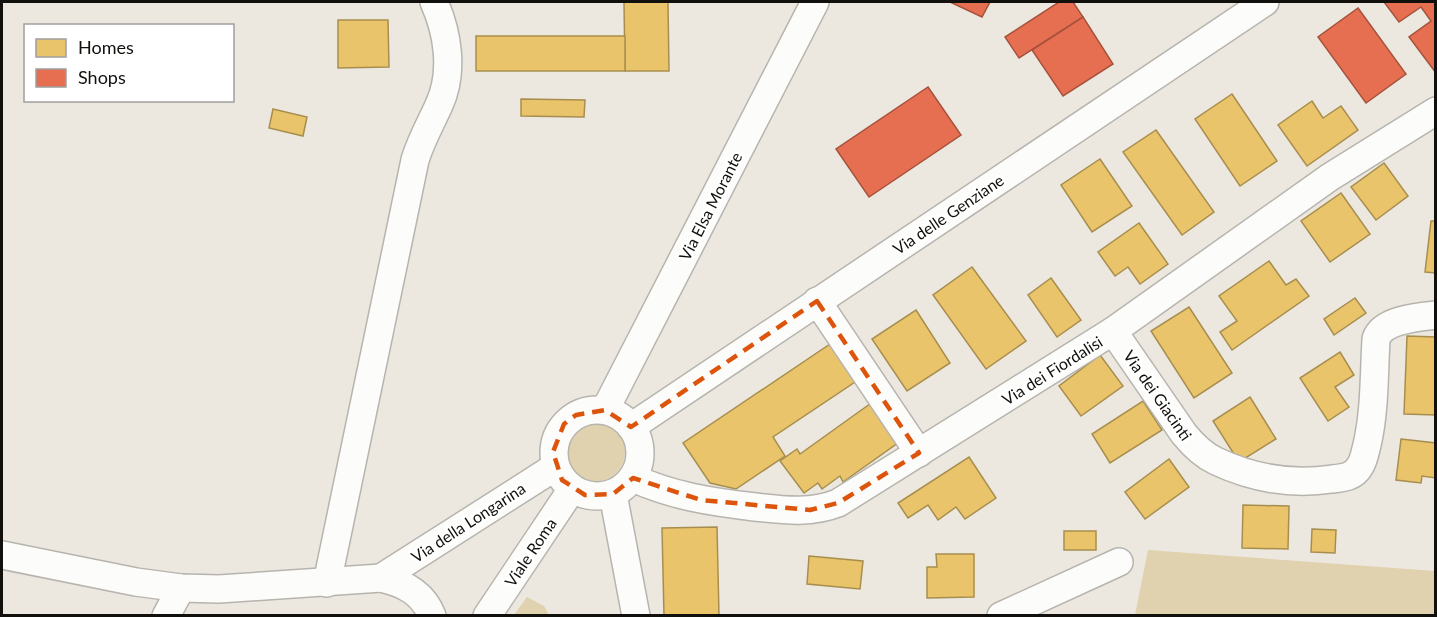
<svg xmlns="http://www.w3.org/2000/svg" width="1437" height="617" viewBox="0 0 1437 617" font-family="Lato,sans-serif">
  <rect width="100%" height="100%" fill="#ece8e0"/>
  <g fill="#e0d2ae">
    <circle cx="596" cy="452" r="29"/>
    <path d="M1148 550 1435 571V615H1135Z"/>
    <path d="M527 597 544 606 549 615H514Z"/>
  </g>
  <g fill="#e9c46a" stroke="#a88e4e" stroke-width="1.5">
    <path d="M624 2H668L669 71H625Z"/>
    <path d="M338 20H388L389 67 338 68Z"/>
    <rect x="476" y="36" width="149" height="35"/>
    <path d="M1232 94 1277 161 1240 186 1195 119Z"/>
    <path d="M521 99 585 100 584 117 521 116Z"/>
    <path d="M1312 101 1323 118 1341 106 1358 130 1307 166 1278 125Z"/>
    <path d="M273 109 307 117 303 136 269 128Z"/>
    <path d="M1156 130 1214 212 1182 235 1123 152Z"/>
    <path d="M1100 159 1132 206 1092 232 1061 185Z"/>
    <path d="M1384 163 1408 196 1376 220 1351 187Z"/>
    <path d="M1341 193 1370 234 1330 262 1301 221Z"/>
    <path d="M1431 221H1436V273L1425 272Z"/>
    <path d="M1139 223 1168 264 1140 284 1128 267 1115 276 1098 252Z"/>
    <path d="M1269 261 1286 285 1296 279 1309 296 1232 350 1220 332 1237 321 1219 296Z"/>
    <path d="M972 267 1026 341 986 369 933 295Z"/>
    <path d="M1051 278 1081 320 1057 337 1028 295Z"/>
    <path d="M1355 298 1366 313 1334 335 1324 319Z"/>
    <path d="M1189 307 1232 373 1194 398 1151 331Z"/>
    <path d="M916 310 950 363 907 391 872 339Z"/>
    <path d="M1407 336 1436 337V415L1404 414Z"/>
    <path d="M836 340 861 378 773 437 785 456 736 489 710 483 683 443Z"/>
    <path d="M1340 352 1354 375 1335 387 1349 407 1328 421 1300 378Z"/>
    <path d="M1100 355 1123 386 1081 416 1059 386Z"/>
    <path d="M1250 397 1276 439 1239 462 1213 421Z"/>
    <path d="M874 401 902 440 843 482 840 476 822 489 818 483 804 493 780 461 797 449 800 454Z"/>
    <path d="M1143 401 1162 430 1110 463 1092 434Z"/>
    <path d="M1401 439 1436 443V478L1422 476 1421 483 1396 480Z"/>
    <path d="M969 457 996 498 965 519 956 507 938 520 928 505 908 518 898 503Z"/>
    <path d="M1169 459 1189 487 1145 519 1125 492Z"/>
    <path d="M1243 505 1289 506 1288 549 1242 548Z"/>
    <path d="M717 527 719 616H664L662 528Z"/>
    <path d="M1312 529 1336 530 1335 553 1311 552Z"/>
    <rect x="1064" y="531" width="32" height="19"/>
    <path d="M936 554H974V597L927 598V567H937Z"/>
    <path d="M809 556 863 561 860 589 807 584Z"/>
  </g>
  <g fill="#e76f51" stroke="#a7523c" stroke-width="1.5">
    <path d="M950 2H990L982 17Z"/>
    <path d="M1059 2H1073L1083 17 1019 58 1005 37Z"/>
    <path d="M1384 2H1436V73L1409 37 1431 21 1421 7 1399 22Z"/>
    <path d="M1358 8 1406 74 1366 103 1318 37Z"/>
    <path d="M1083 17 1113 64 1063 96 1032 50Z"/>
    <path d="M928 87 961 135 869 197 836 149Z"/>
  </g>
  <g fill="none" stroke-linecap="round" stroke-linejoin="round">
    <g stroke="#b7b4ae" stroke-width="30">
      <g id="minor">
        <path d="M817 301 919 453"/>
        <path d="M1113 331 1184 434C1193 445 1203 455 1216 461 1252 478 1292 485 1332 479 1343 478 1354 477 1360 466 1364 460 1365 452 1367 445 1375 410 1374 374 1376 339 1382 320 1417 317 1436 315"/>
        <circle cx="597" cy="453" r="43"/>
        <path d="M605 410 815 2"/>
        <path d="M631 427 1265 2"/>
        <path d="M633 478C672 496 712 502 755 507 783 510 810 514 838 503L1113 331 1330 177 1436 111"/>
        <path d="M613 494 636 616"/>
        <path d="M2 555 136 582 181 588 219 589 381 578C404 583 423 593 432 616"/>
        <path d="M381 578 555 467"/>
        <path d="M327 583 415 160C421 140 431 123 439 105 454 73 448 33 434 2"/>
        <path d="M166 616 181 588"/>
        <path d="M487 616 572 489"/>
        <path d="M1001 616 1119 562"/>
      </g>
    </g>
    <use href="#minor" stroke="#fcfcfa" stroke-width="27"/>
  </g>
  <path fill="none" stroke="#dd550c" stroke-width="4.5" stroke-dasharray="12 8" stroke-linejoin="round" d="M817 301 919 453 838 503 810 510 701 500 633 478 613 494 585 495 562 480 553 452 564 424 576 415 605 410 631 427Z"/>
  <g text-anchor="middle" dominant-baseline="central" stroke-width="6" stroke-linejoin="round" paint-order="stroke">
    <g font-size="16" fill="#12100c" stroke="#fff">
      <text transform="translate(710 206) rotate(-63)">Via Elsa Morante</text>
      <text transform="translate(948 214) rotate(-34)">Via delle Genziane</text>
      <text transform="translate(1052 370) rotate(-32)">Via dei Fiordalisi</text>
      <text transform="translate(1158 395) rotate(55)">Via dei Giacinti</text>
      <text transform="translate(468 522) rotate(-33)">Via della Longarina</text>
      <text transform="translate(530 552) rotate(-56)">Viale Roma</text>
    </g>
  </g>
  <rect width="1437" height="617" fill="none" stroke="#12100c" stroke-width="6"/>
  <rect x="24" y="24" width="210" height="78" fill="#ffffff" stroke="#a09f9e" stroke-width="1.5"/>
  <rect x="36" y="39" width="30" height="18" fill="#e9c46a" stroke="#a09f9e" stroke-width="1.5"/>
  <text x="78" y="54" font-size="18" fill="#12100c">Homes</text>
  <rect x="36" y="69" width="30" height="18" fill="#e76f51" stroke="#a09f9e" stroke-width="1.5"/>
  <text x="78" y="84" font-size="18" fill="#12100c">Shops</text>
</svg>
